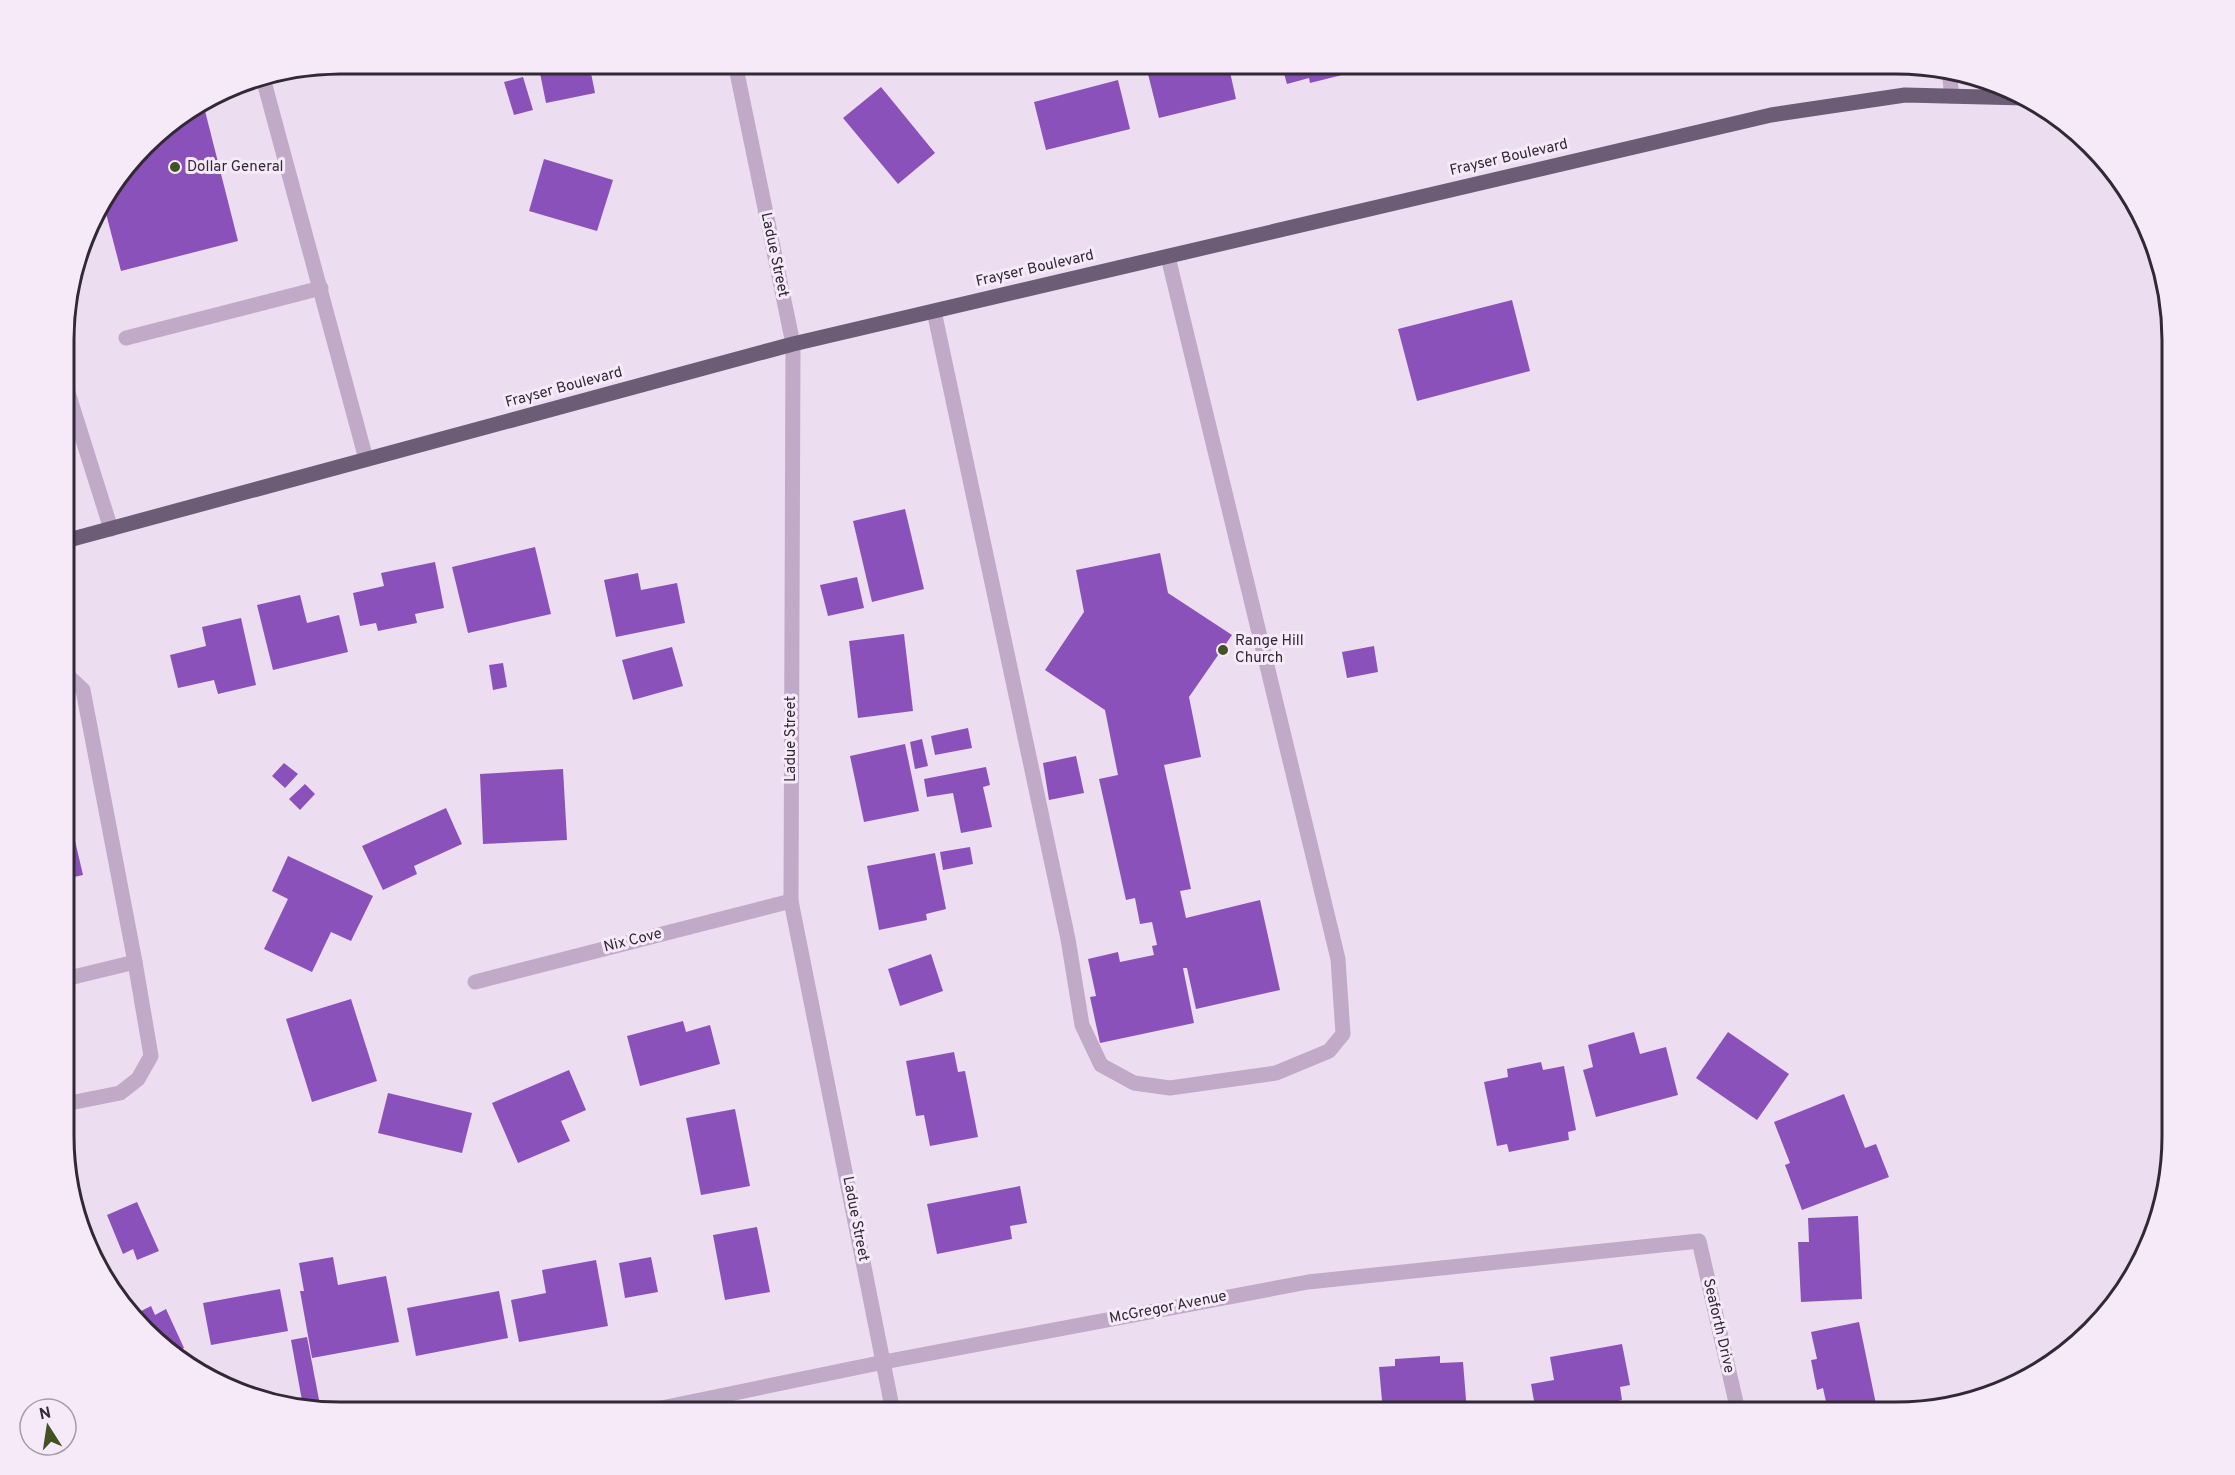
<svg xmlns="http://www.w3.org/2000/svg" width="2235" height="1475" viewBox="0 0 2235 1475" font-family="Overpass,sans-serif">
  <rect width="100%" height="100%" fill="#edddf0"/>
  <g fill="#8b51ba">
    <path d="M538 63H589L595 93 546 103Z"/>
    <path d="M1174 63H1228L1236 99 1159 118 1147 70Z"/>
    <path d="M1281 63H1366V64L1353 67 1354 72 1310 83 1309 78 1287 84Z"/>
    <path d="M523 77 533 110 514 115 504 82Z"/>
    <path d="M1118 80 1130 129 1046 150 1034 102Z"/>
    <path d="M881 87 935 153 898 184 843 118Z"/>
    <path d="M203 103 238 241 121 271 103 202 157 132Z"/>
    <path d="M544 159 613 180 597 231 529 211Z"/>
    <path d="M1512 300 1530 371 1417 401 1398 329Z"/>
    <path d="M905 509 924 589 872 602 853 521Z"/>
    <path d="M535 547 551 614 468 633 452 567Z"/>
    <path d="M1160 553 1168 593 1232 635 1189 697 1201 757 1164 765 1191 889 1180 891 1186 918 1260 900 1280 990 1196 1009 1187 968H1183L1194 1023 1100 1043 1090 997 1096 996 1088 959 1118 952 1120 962 1154 955 1152 946 1157 945 1152 922 1140 924 1135 898 1126 900 1099 779 1118 775 1105 710 1045 670 1084 612 1076 570Z"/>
    <path d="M435 562 444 608 415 614 417 623 378 631 376 623 360 626 353 593 384 586 381 573Z"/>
    <path d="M638 573 641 590 677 583 685 623 616 637 604 580Z"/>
    <path d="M857 577 864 608 828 616 820 585Z"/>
    <path d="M300 595 307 623 339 615 348 652 273 670 257 605Z"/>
    <path d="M241 618 256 685 218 694 214 680 178 688 170 655 206 646 202 627Z"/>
    <path d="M904 634 913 711 858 718 849 641Z"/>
    <path d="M1374 646 1378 672 1347 678 1342 652Z"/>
    <path d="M672 647 683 686 633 700 622 660Z"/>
    <path d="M503 663 507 687 493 690 489 665Z"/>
    <path d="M968 728 972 748 935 755 931 736Z"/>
    <path d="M922 739 928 766 915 769 910 742Z"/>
    <path d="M905 744 919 811 864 822 850 756Z"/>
    <path d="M1076 756 1084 793 1049 800 1043 763Z"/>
    <path d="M284 763 298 774 285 788 272 776Z"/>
    <path d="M986 767 990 785 983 787 992 827 961 833 953 793 927 797 924 779Z"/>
    <path d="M563 769 567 840 483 844 480 774Z"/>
    <path d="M305 784 315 794 300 810 289 799Z"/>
    <path d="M65 798 83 875 65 879Z"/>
    <path d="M446 808 462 844 414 866 417 874 383 890 362 846Z"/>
    <path d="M970 847 973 864 943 870 940 852Z"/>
    <path d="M935 853 946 909 926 914 927 920 879 930 867 866Z"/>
    <path d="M288 856 373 896 351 941 331 932 312 972 264 949 288 899 272 891Z"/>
    <path d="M931 954 943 991 900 1006 888 969Z"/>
    <path d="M351 999 377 1081 312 1102 286 1019Z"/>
    <path d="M683 1021 686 1032 710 1025 720 1064 640 1086 627 1036Z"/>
    <path d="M1634 1032 1640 1054 1666 1047 1678 1095 1596 1117 1583 1070 1593 1067 1588 1045Z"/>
    <path d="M1728 1032 1789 1074 1757 1120 1696 1078Z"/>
    <path d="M954 1052 958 1072 965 1071 978 1137 930 1146 924 1115 916 1116 906 1061Z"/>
    <path d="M1541 1062 1543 1070 1564 1066 1576 1130 1568 1132 1569 1140 1509 1152 1507 1144 1497 1146 1484 1082 1508 1077 1507 1069Z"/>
    <path d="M569 1070 586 1110 561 1121 570 1141 518 1163 492 1103Z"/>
    <path d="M388 1093 472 1113 462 1153 378 1133Z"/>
    <path d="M1844 1094 1865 1148 1876 1144 1889 1177 1802 1210 1785 1165 1790 1163 1774 1122Z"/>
    <path d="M735 1109 750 1186 701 1195 686 1118Z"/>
    <path d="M1020 1186 1027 1223 1010 1226 1012 1239 937 1254 927 1204Z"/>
    <path d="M137 1202 159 1251 137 1260 133 1249 123 1254 107 1215Z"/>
    <path d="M1858 1216 1862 1299 1801 1302 1798 1242H1809L1808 1218Z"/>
    <path d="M757 1227 770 1292 725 1300 713 1235Z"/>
    <path d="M333 1257 338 1285 386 1276 399 1342 312 1358 300 1291H304L299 1263Z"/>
    <path d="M651 1257 658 1292 625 1298 619 1263Z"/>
    <path d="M596 1260 608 1326 519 1342 511 1300 546 1293 542 1270Z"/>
    <path d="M280 1289 288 1331 211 1345 203 1303Z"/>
    <path d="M499 1291 508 1338 416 1356 407 1308Z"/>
    <path d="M151 1306 155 1315 166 1309 184 1348 176 1352 178 1357 137 1313Z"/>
    <path d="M1859 1322 1877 1409 1866 1411H1828L1823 1388 1817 1390 1811 1360 1817 1359 1811 1332Z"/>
    <path d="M307 1337 320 1405 307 1407 303 1406 291 1340Z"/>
    <path d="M1622 1344 1630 1385 1620 1387 1622 1400 1614 1402 1615 1412H1536L1531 1384 1554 1380 1550 1357Z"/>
    <path d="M1440 1356V1363L1463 1362 1467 1412H1383L1379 1367 1395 1366V1359Z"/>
  </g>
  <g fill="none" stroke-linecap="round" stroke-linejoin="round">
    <g stroke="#c0aac7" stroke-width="15">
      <path d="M735 63 793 344 791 901 893 1412"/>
      <path d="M1949 72 1952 96"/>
      <path d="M263 78 366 459"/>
      <path d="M934 311 1068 939 1082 1025 1101 1065 1134 1083 1170 1088 1276 1073 1329 1051 1343 1034 1338 959 1168 257"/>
      <path d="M126 338 321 288"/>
      <path d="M65 383 111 529"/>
      <path d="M65 673 83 690 135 962 151 1056 138 1079 120 1093 65 1104"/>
      <path d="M65 979 135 962"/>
      <path d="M475 982 791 901"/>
      <path d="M642 1412 884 1362 1308 1282 1699 1241 1738 1411"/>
    </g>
    <path stroke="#6c5c76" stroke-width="15" d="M65 541 793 344 1771 115 1905 95 2025 98"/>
  </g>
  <g fill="#415322" stroke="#f6e9f8" stroke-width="2">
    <circle cx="175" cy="167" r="6"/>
    <circle cx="1223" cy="650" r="6"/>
  </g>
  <g text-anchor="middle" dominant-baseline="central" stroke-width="6" stroke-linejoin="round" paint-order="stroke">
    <g font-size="15" fill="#312935" stroke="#f6e9f8">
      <text transform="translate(1509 158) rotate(-13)">Frayser Boulevard</text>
      <text transform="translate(774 255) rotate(78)">Ladue Street</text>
      <text transform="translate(1035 269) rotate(-13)">Frayser Boulevard</text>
      <text transform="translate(564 388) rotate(-15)">Frayser Boulevard</text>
      <text transform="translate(791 739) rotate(-90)">Ladue Street</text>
      <text transform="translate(633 941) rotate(-14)">Nix Cove</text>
      <text transform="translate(855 1219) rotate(79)">Ladue Street</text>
      <text transform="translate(1168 1308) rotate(-11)">McGregor Avenue</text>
      <text transform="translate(1718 1326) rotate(77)">Seaforth Drive</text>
    </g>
    <g font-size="15" fill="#312935" stroke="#f6e9f8" text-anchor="start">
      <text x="187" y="167">Dollar General</text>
      <text x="1235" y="641">Range Hill<tspan x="1235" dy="17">Church</tspan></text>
    </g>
  </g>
  <path d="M0 0H2235V1475H0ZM340 74H1896A266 266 0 0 1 2162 340V1136A266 266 0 0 1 1896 1402H340A266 266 0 0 1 74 1136V340A266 266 0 0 1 340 74Z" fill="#f6e9f8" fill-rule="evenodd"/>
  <path fill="none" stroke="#312935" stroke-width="3" d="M340 74H1896A266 266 0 0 1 2162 340V1136A266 266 0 0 1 1896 1402H340A266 266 0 0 1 74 1136V340A266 266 0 0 1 340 74Z"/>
  <g transform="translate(48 1427) rotate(348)"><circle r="28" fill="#f6e9f8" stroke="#a79caa" stroke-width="1.5"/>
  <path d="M0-4.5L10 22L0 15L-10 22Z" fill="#415322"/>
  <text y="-9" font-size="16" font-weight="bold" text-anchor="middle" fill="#312935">N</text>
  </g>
</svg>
